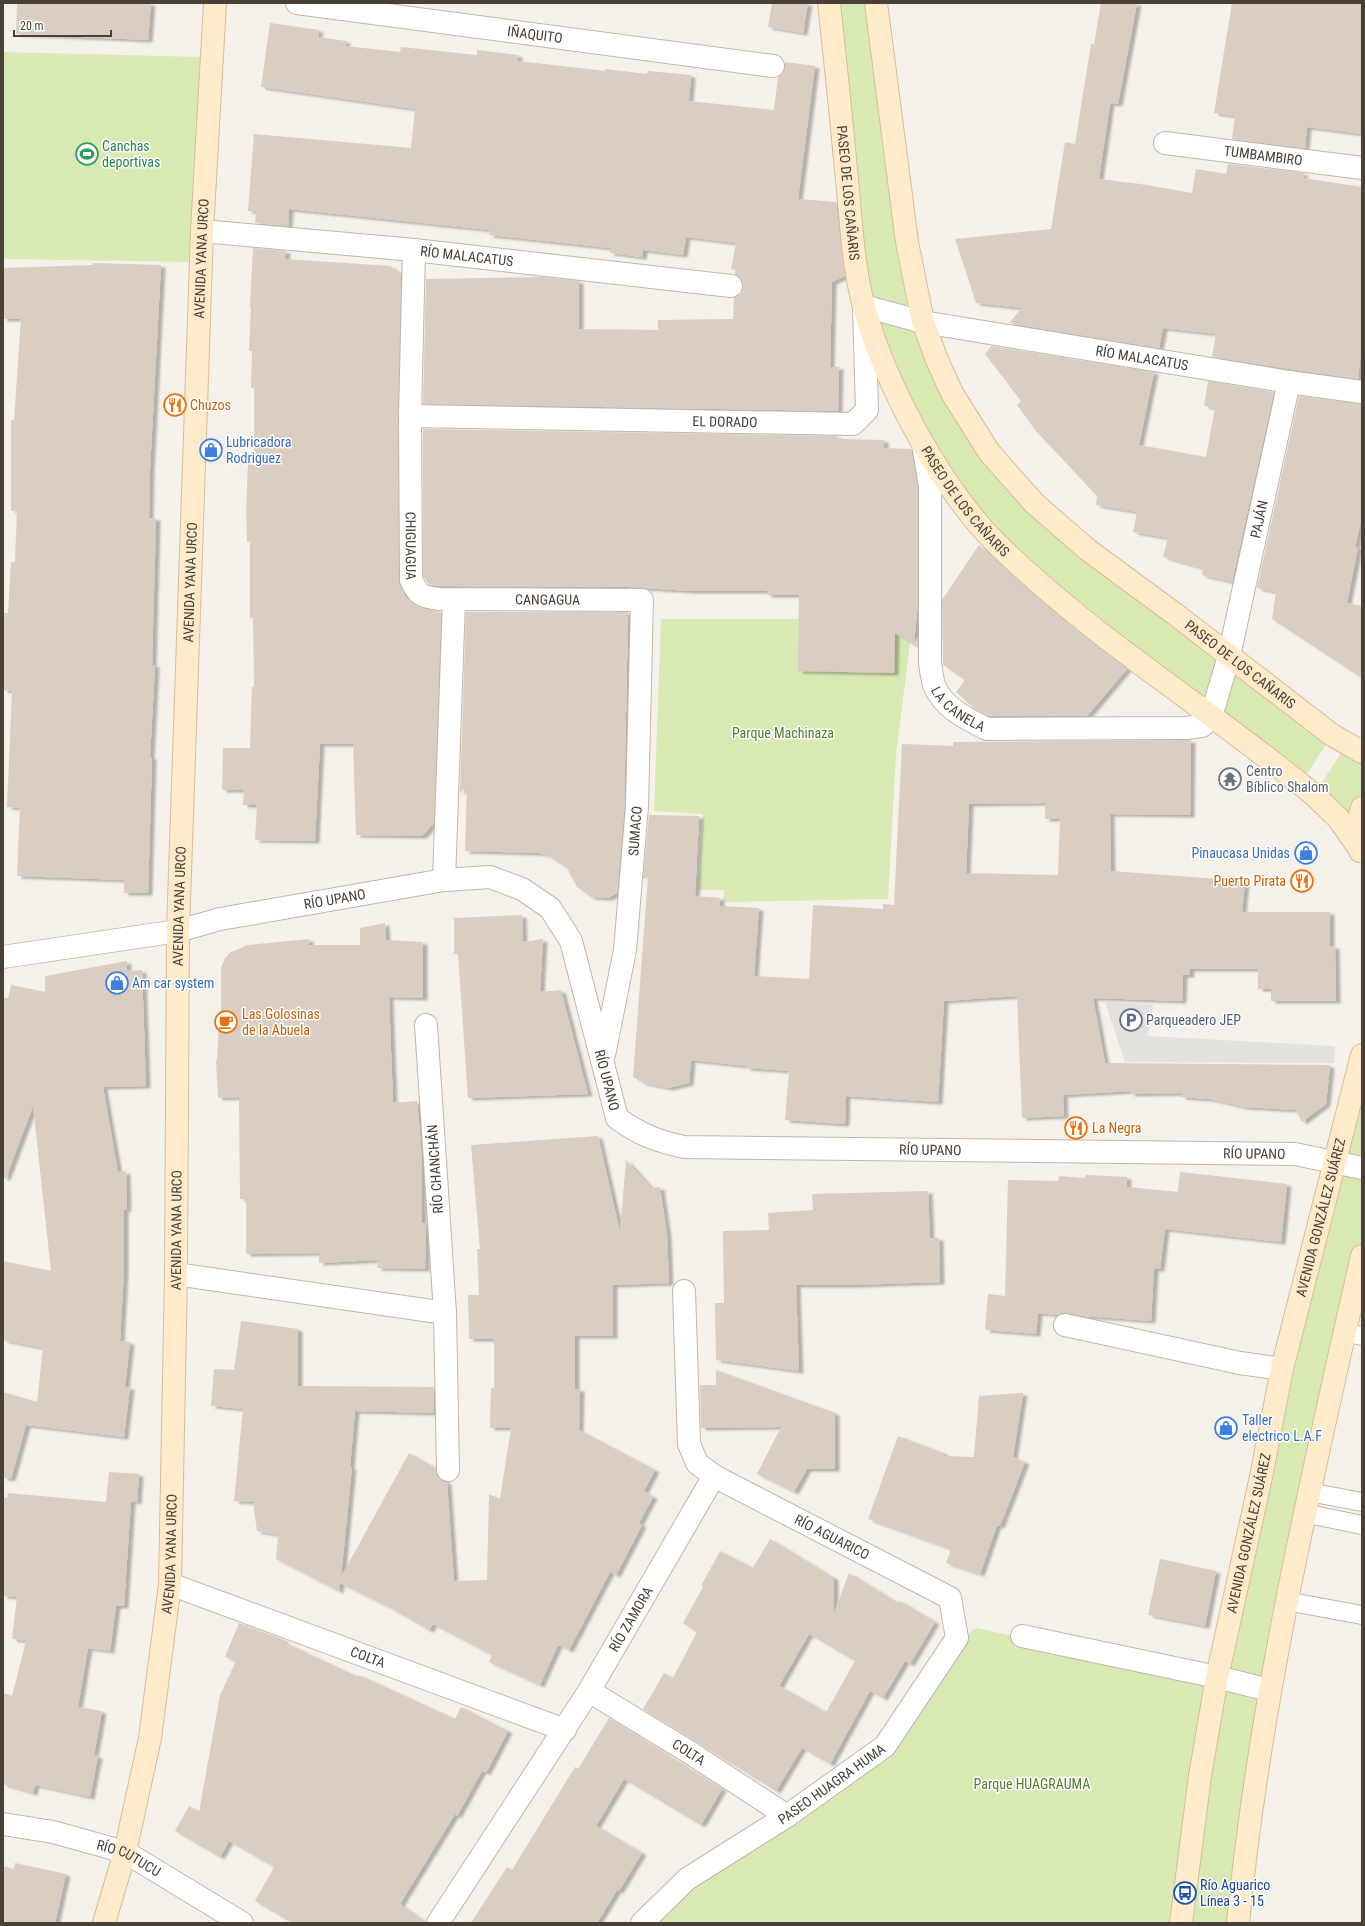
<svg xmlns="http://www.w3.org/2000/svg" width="1365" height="1926" viewBox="0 0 1365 1926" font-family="'Roboto Condensed',sans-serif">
  <defs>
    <filter id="shadow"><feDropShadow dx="4.5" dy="2.5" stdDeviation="1" flood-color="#0004"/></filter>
  </defs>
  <rect width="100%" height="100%" fill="#f5f0ea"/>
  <g fill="#d8e9b3">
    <path d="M829 3H876L937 360 1035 504 1332 735 1300 785 995 542 876 345Z"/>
    <path d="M3 52 200 57 195 262 3 259Z"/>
    <path d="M661 619H913L896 754 888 899 723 902 724 890H698L703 814 654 811Z"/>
    <path d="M1347 744 1362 752V808L1359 848 1314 795Z"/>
    <path d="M1362 1055V1256L1238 1923H1181L1200 1776Z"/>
    <path d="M977 1628 1203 1681 1208 1684 1175 1923H649L691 1882 888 1747 934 1679 969 1633Z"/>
  </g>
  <path fill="#e3e1de" d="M1105 1002 1153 1005 1148 1036 1335 1046 1334 1063 1125 1062Z"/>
  <g fill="#dacdc2" fill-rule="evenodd" filter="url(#shadow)">
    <path d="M17 3H151L148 40 16 34Z"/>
    <path d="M772 3H808L803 33 768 27Z"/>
    <path d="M1101 3H1137L1118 104 1110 103 1099 179 1140 184 1192 193 1196 169 1226 174 1228 164 1304 173 1303 178 1362 187V341L1358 379 1212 357 1216 334 1163 328 1159 348 1009 323 1022 308 976 303 955 239 1051 229 1065 142 1075 144 1091 44H1094Z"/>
    <path d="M1232 3H1362V134L1307 127 1305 148 1232 139 1235 116 1214 113Z"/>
    <path d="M270 23 319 30 318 37 346 41 345 46 400 52 401 47 477 55V50L518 55V61L605 71V69L647 74 648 71 691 75 689 101 774 110 778 77 783 73 785 62 815 66 798 199 836 202 845 276 832 282 830 367H839L838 411 423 404 426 279 544 277 579 281V329L658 330V320L733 319 734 298 741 294 743 287 742 281 735 274V270L731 269 736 243 686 237 683 255 643 250 642 257 610 253V248L489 235 490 230 289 209 288 226 255 223 256 212 248 211 254 134 411 148 415 109 261 87Z"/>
    <path d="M253 248 286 251 285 259 390 266 401 274 398 416 399 580 405 596 413 604 425 609 441 612 434 823 422 836 356 835 353 744H320L315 841 255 840 257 805H243L244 790H222L223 748H250L252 687H254L253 618H250V542H247L246 511 248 464 254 465V388H251L252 351H249L251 307H250Z"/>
    <path d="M93 263 161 265 150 469 149 518H156L152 665H155L150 757H152L148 893H124V880L17 876 20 808 7 807 12 691 3 690V613H8L11 562H15L17 511H11V420H14L21 319H3V268L93 265Z"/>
    <path d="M991 346 1154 372 1139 445 1206 457 1215 408 1204 406 1208 381 1274 392 1232 582 1202 575 1203 568 1163 557 1168 538 1133 532 1137 512 1096 505 1097 496 1036 431 1017 405 1021 401 985 354Z"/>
    <path d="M1299 396 1362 404V516L1355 547H1358L1347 603 1362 606V678L1272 619 1276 592 1257 588Z"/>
    <path d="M423 429 837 436V439L884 440V448L911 449 918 487V601L914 643 918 638V648L895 633 894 673 798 671 799 595H767V591H690L629 587 440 586 429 584 423 577Z"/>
    <path d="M979 545 1063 620 1127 669 1087 716H990L976 710 956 692 965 680 943 665 942 600Z"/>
    <path d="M466 612H628L624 814 617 893 608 898 591 897 577 887 567 868 547 855 539 853 465 851 467 785 460 793Z"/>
    <path d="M1191 740 1190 815 1110 814 1111 871 1245 881 1242 912H1330V946H1335L1336 1001H1271V989H1258V969H1190V975H1183L1182 1001 1093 998 1105 1063 1330 1065 1326 1104 1302 1122 1296 1110 1244 1107 1210 1099 1181 1097V1093L1131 1094 1130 1091 1063 1095 1064 1116 1022 1118 1017 996 944 1001 938 1102 846 1096 845 1124 785 1120 789 1071 746 1068V1066L691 1060 689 1083 668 1088 644 1083 633 1077 648 877 643 879 649 815 699 816 695 896 720 898V906L759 908 754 976 809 979 813 905 883 909V904L894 905 902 744 953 746V742ZM1045 803V819H1060L1058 875 966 873 969 804Z"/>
    <path d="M522 915 523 942 543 939 540 992 561 990 588 1094 468 1098 458 954H454V918Z"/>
    <path d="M385 923 386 940 423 942V998L389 997 393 1103 417 1101 421 1146 422 1223H426L425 1269 377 1268 378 1260 319 1263V1253L246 1254V1199H240L239 1097 218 1098 216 1060H217L219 1023H221V968L225 958 231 952 248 945 309 939V945H360V928Z"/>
    <path d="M127 961V971L142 970 146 1086 103 1087 118 1172 126 1171 127 1209 124 1210V1270L120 1341 130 1342 125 1387H130L124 1437 26 1425 11 1479 3 1478V1392L37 1402 43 1348 3 1340V1261L51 1271 33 1106 6 1178H3V998H8L11 985 45 992V976Z"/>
    <path d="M598 1136 620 1232 626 1160 651 1188 660 1187 667 1235 669 1283 613 1285V1336H575V1389H580L579 1430 655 1470 644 1491 653 1497 639 1523 642 1525 616 1575 610 1572 569 1650 558 1645 540 1685 489 1662 492 1655 433 1624 429 1630 389 1607 340 1583 339 1591 276 1559 278 1535 257 1531 253 1502 234 1501 243 1409 211 1406 214 1369 234 1370 241 1321 298 1329V1386L434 1387V1413L355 1411 350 1467H352L341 1577 409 1453 435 1468 438 1477 447 1482 454 1581 487 1580 489 1494 500 1499 511 1428H490L491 1388H494V1339H469L468 1295H479L477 1249H480L471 1145Z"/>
    <path d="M1180 1172 1287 1184 1281 1242 1165 1229 1160 1269H1154L1151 1321 1084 1316 1067 1313 1059 1315 1038 1313 1036 1334 985 1330 988 1294 1005 1296 1008 1180 1058 1181 1059 1176 1085 1178 1086 1175 1127 1177V1187L1178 1192Z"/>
    <path d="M928 1191 930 1238H939L940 1282 853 1285H796L799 1371 716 1360 715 1303H724L723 1231 769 1230 768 1213 813 1210 812 1194Z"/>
    <path d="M716 1370 835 1413V1469H807L794 1492 757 1474 781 1427 701 1428 700 1385H716Z"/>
    <path d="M1023 1393 1013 1457 1025 1462 1000 1526 997 1525 980 1574 946 1563 951 1549 868 1519 898 1436 944 1453V1456L974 1457 979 1396Z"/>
    <path d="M109 1472 139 1474 137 1502 131 1501 124 1606H116L110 1651 88 1648 78 1707 102 1711 94 1755 98 1756 90 1797 35 1785 33 1793 3 1784V1693L12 1696 26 1641 12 1639 17 1597 3 1596V1497L7 1498 8 1493 106 1502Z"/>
    <path d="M770 1539 834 1578V1613L849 1573 898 1603 900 1601 935 1622 910 1664 905 1661 883 1698 870 1691 830 1764 802 1748 776 1791 643 1709 664 1673 673 1678 697 1632 683 1623 703 1587 701 1586 720 1551 753 1568ZM809 1634 855 1661 826 1712 779 1686Z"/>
    <path d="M1160 1559 1216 1571 1205 1626 1148 1615Z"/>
    <path d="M239 1623 284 1640V1642L358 1677 359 1675 455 1719 461 1707 508 1731 486 1773 482 1771 457 1816 455 1814 400 1904 426 1923H293L255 1901 274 1867 229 1841 220 1857 175 1831 189 1806 199 1812 220 1695 236 1661 225 1657Z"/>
    <path d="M609 1718 722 1789 701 1825 624 1779 596 1826 642 1853 619 1891 617 1890 597 1923H471L507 1867 512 1870 575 1767 578 1769Z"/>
    <path d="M15 1863 66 1874 55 1923H3V1866L14 1869Z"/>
  </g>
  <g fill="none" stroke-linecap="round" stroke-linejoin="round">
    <g stroke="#c1b6ac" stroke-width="20">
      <g id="lane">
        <path d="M1345 1332 1362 1336"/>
        <path d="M1309 1492 1362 1502"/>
        <path d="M1304 1513 1362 1525"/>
        <path d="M1286 1601 1362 1615"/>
      </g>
    </g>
    <g stroke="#c1b6ac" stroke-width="24">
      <g id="street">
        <path id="s1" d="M297 3 773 66"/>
        <path id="s2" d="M1165 143 1362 168"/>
        <path id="s3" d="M202 231 414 250 731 286"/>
        <path id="s4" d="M414 250 410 416 411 580C418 595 422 597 439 599L642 600 637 806 625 950 604 1055"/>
        <path id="s5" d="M410 416 853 424 867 410 864 306 923 322 1289 382 1362 392"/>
        <path id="s6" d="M923 444 930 486V663C931 670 932 678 934 685 943 708 967 719 987 729L1186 728 1202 726 1211 717 1229 656 1289 382"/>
        <path d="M444 880 454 600"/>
        <path id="s7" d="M3 957 178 931 220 919 444 880 490 877 522 889 550 908 571 941 617 1118C639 1134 656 1141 684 1147L1295 1154 1362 1168"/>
        <path d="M176 1274 445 1313 426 1025"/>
        <path d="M445 1313 448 1470"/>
        <path d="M1065 1325 1240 1363 1282 1369"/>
        <path id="s8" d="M170 1584 565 1730"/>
        <path d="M1022 1636 1217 1677 1269 1690"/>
        <path id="s9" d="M589 1691 689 1752 787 1816"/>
        <path id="s10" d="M3 1824 53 1832 125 1852 242 1923"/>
        <path id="s11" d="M438 1923 589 1691 714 1476"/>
        <path id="s12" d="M642 1923 687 1879 787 1816 885 1746 957 1638 950 1598 714 1476 697 1463 689 1444 684 1291"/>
      </g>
    </g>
    <g stroke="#d5bd9a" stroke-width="24">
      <g id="secondary">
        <path id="s13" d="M829 3C835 59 841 114 846 170 851 216 852 262 864 307 885 384 940 487 996 543 1092 638 1210 709 1314 795L1338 818 1359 848"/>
        <path id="s14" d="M876 3 907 242 923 322 937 360 952 393 989 452 1035 504 1088 550 1175 614 1332 735 1362 752"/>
        <path d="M1360 851 1359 819 1362 808"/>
        <path id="s15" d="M104 1923 125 1852 150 1738 170 1584 176 1274 178 931 202 231 215 3"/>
        <path id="s16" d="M1181 1923 1200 1776 1217 1677 1261 1477 1282 1369 1362 1055"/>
        <path d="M1238 1923C1260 1697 1312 1477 1362 1256"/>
      </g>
    </g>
    <use href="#lane" stroke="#fff" stroke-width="18"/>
    <use href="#street" stroke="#fff" stroke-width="22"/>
    <use href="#secondary" stroke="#ffebca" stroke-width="22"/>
  </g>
  <defs>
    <g id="stadium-ring" transform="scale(1.15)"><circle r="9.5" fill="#fff" stroke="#2e9e5b" stroke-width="1.5"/><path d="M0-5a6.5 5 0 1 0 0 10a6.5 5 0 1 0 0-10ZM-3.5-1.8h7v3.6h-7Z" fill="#2e9e5b"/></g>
    <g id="restaurant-ring" transform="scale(1.15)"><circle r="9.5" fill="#fff" stroke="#e8710a" stroke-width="1.5"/><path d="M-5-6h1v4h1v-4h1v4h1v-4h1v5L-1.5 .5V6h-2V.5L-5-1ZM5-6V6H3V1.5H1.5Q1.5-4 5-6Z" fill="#e8710a"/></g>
    <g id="shop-ring" transform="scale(1.15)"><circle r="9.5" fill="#fff" stroke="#3f7fe0" stroke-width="1.5"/><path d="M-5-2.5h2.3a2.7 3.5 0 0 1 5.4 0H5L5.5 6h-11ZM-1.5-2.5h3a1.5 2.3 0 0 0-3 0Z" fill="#3f7fe0"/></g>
    <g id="temple-ring" transform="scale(1.15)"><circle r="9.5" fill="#fff" stroke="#6b7280" stroke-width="1.5"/><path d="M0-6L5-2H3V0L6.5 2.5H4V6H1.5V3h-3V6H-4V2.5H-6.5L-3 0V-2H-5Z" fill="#6b7280"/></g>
    <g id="parking-ring" transform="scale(1.15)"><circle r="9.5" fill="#fff" stroke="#5c6f8a" stroke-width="1.5"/><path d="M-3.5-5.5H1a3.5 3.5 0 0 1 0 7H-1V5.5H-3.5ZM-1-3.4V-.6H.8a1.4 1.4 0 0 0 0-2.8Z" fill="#5c6f8a"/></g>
    <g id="cafe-ring" transform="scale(1.15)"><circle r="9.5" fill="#fff" stroke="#e8710a" stroke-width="1.5"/><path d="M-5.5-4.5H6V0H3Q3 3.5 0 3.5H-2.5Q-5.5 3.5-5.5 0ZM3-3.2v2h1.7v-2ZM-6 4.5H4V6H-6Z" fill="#e8710a"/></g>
    <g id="bus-ring" transform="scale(1.15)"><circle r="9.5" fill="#fff" stroke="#1a4fb4" stroke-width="1.5"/><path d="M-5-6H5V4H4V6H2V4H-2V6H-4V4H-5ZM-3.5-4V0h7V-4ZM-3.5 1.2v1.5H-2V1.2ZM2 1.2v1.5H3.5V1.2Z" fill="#1a4fb4"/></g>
  </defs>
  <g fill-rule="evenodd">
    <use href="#stadium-ring" x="87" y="154"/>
    <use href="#restaurant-ring" x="175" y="405"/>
    <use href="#shop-ring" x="211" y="450"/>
    <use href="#temple-ring" x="1230" y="779"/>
    <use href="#shop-ring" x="1306" y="853"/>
    <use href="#restaurant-ring" x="1302" y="881"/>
    <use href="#shop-ring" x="117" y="983"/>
    <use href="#parking-ring" x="1131" y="1020"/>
    <use href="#cafe-ring" x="226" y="1022"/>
    <use href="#restaurant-ring" x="1076" y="1128"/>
    <use href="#shop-ring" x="1226" y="1428"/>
    <use href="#bus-ring" x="1185" y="1893"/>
  </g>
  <g text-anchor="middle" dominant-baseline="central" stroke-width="3" stroke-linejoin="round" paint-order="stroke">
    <g font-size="14" fill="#494038" stroke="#fff">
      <text stroke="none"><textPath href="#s1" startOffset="240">IÑAQUITO</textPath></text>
      <text stroke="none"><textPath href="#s2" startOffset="99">TUMBAMBIRO</textPath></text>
      <text stroke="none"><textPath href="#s13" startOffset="191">PASEO DE LOS CAÑARIS</textPath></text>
      <text stroke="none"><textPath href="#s3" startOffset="266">RÍO MALACATUS</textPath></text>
      <text stroke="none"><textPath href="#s15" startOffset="1672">AVENIDA YANA URCO</textPath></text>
      <text stroke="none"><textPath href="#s5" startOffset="850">RÍO MALACATUS</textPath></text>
      <text stroke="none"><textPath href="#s5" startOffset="315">EL DORADO</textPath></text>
      <text stroke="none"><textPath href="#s13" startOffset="527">PASEO DE LOS CAÑARIS</textPath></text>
      <text stroke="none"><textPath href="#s6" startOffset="744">PAJÁN</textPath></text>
      <text stroke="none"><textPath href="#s4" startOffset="296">CHIGUAGUA</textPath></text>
      <text stroke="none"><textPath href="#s15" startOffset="1348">AVENIDA YANA URCO</textPath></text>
      <text stroke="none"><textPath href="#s4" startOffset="475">CANGAGUA</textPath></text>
      <text stroke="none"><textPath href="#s14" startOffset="799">PASEO DE LOS CAÑARIS</textPath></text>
      <text stroke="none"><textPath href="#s6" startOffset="277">LA CANELA</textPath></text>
      <text transform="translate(635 831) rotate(-86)">SUMACO</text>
      <text stroke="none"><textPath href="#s7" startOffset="337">RÍO UPANO</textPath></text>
      <text stroke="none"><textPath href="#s15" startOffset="1024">AVENIDA YANA URCO</textPath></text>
      <text stroke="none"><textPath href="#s7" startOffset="745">RÍO UPANO</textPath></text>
      <text stroke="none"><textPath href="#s7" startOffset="1104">RÍO UPANO</textPath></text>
      <text stroke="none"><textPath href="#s7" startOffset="1428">RÍO UPANO</textPath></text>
      <text transform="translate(435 1169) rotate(-94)">RÍO CHANCHÁN</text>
      <text stroke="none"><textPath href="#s16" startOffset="720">AVENIDA GONZÁLEZ SUÁREZ</textPath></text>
      <text stroke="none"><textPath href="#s15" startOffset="700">AVENIDA YANA URCO</textPath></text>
      <text stroke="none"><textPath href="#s16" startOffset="396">AVENIDA GONZÁLEZ SUÁREZ</textPath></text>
      <text transform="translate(832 1537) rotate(27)">RÍO AGUARICO</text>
      <text stroke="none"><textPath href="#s15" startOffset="376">AVENIDA YANA URCO</textPath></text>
      <text stroke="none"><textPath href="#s11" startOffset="360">RÍO ZAMORA</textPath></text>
      <text stroke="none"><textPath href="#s8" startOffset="211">COLTA</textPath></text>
      <text stroke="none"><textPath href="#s9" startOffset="117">COLTA</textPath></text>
      <text stroke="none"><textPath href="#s12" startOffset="236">PASEO HUAGRA HUMA</textPath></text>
      <text stroke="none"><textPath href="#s10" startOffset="131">RÍO CUTUCU</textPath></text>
    </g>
    <g font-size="14" fill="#27864d" stroke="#fff" text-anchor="start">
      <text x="102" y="146">Canchas<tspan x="102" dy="16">deportivas</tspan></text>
    </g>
    <g font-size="14" fill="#c56008" stroke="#fff" text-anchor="start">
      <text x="190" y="405">Chuzos</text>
      <text x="1286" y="881" text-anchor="end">Puerto Pirata</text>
      <text x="242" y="1014">Las Golosinas<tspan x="242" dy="16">de la Abuela</tspan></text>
      <text x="1092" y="1128">La Negra</text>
    </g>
    <g font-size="14" fill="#366cbe" stroke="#fff" text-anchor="start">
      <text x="226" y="442">Lubricadora<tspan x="226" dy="16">Rodriguez</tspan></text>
      <text x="1290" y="853" text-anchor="end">Pinaucasa Unidas</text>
      <text x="132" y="983">Am car system</text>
      <text x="1242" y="1420">Taller<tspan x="1242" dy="16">electrico L.A.F</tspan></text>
    </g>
    <g font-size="14" fill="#547c2a" stroke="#fff">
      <text x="783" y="733">Parque Machinaza</text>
      <text x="1032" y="1784">Parque HUAGRAUMA</text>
    </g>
    <g font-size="14" fill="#5b616d" stroke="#fff" text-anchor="start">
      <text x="1246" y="771">Centro<tspan x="1246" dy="16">Bíblico Shalom</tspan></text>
    </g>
    <g font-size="14" fill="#4e5e75" stroke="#fff" text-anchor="start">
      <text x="1146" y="1020">Parqueadero JEP</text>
    </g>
    <g font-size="14" fill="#164399" stroke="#fff" text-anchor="start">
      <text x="1200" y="1885">Río Aguarico<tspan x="1200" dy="16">Línea 3 - 15</tspan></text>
    </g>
  </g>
  <rect width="1365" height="1926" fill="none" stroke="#494038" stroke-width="8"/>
  <path d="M14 30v6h97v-6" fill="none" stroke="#494038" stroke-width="2"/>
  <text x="20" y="30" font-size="12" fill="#494038" stroke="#ffffff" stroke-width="3" paint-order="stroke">20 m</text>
</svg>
